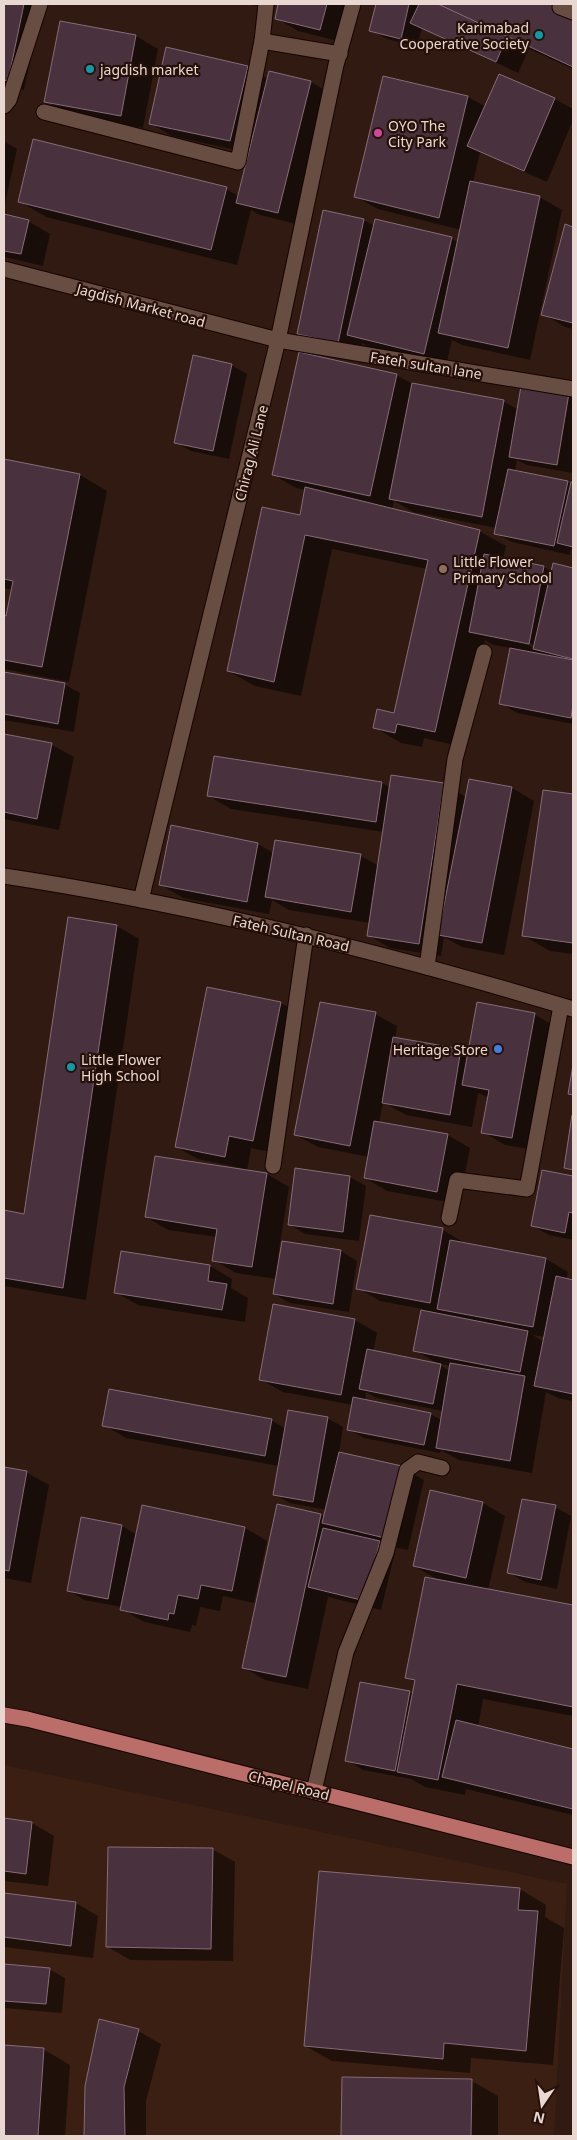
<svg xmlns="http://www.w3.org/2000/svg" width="577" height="2140" viewBox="0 0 577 2140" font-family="'Noto Sans',sans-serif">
  <rect width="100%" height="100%" fill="#301a11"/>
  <path fill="#3c1f13" d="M4 1765 567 1884 554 2136H4Z"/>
  <g fill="#0007" fill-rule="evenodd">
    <path d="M4 4H42L24 90 4 85Z"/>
    <path d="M243 4H273L272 8Z"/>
    <path d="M280 4H352L342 42 298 31 276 18Z"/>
    <path d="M377 4H573V69L529 49 518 73 422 28 417 47 387 39 371 30Z"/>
    <path d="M61 22 136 36 158 49 143 128 68 114 46 101Z"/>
    <path d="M247 67 268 79 311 82 333 95 300 225 260 215 251 210 237 265 46 217 19 201 226 189 239 196 250 153 172 136 150 123Z"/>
    <path d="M500 75 555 99 573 109V120L547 182 480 152 473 183 539 197 562 210 530 360 462 345 452 340 446 366 371 348 362 343 360 355 320 347 298 334 363 220 375 226 452 239 459 243 461 230 378 209 356 197 384 77 468 97 486 107Z"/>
    <path d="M4 141 17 149 4 208Z"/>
    <path d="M4 215 28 221 50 234 43 266 4 257Z"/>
    <path d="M566 226 573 228V329L565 327 543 314Z"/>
    <path d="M231 365 247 374 229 459 191 451 175 442Z"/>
    <path d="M396 375 413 384 504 402 519 410 568 395 573 398V473L527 465 517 460 515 471 573 484V551L571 549 570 555 512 542 496 533 497 528 413 512 394 501 392 509 479 531 506 546 503 559 544 567 552 572 554 565 573 569V724L517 713 501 703 512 648 493 645 485 640 462 747 424 738 422 747 401 743 374 727 395 714 427 569 332 549 301 696 255 686 228 671 301 517 306 490 296 488 274 475ZM524 640 535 646V649L523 642Z"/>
    <path d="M4 460 80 475 107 491 69 682 4 669V616L7 617 13 590 4 588Z"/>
    <path d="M4 673 64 684 80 693 74 732 4 720Z"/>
    <path d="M4 735 52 745 74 757 59 830 4 819Z"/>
    <path d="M382 783 391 788 444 784 466 797 512 788 534 801 504 955 462 947 444 937 441 956 390 948 368 935 370 923 289 910 272 900 269 914 183 898 161 885 172 827 258 844 274 853 361 856 379 866 384 832 231 809 209 796Z"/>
    <path d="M544 791 573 795V954L550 951 524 936Z"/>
    <path d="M69 919 117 926 139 939 86 1300 4 1286V1211L25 1215Z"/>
    <path d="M281 1003 303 1016 275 1153 251 1148 247 1171 267 1174 289 1187 278 1257 280 1258 283 1243 341 1251 357 1261 349 1312 290 1303 274 1294 277 1279 236 1273 214 1260 217 1237 168 1230 146 1217 245 1171V1169L198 1159 176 1147Z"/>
    <path d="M375 1014 397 1026 395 1039 461 1050 469 1055 534 1014 556 1027 534 1150 505 1145 483 1132 489 1098 478 1093 472 1127 406 1115 383 1102 379 1123 448 1135 470 1148 459 1204 387 1191 365 1178 369 1157 318 1147 296 1135Z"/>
    <path d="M573 1116V1172L566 1168Z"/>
    <path d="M296 1170 350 1177 366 1186 359 1241 305 1234 289 1224Z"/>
    <path d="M543 1171 573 1177V1240L549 1235 533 1226Z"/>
    <path d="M371 1217 443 1230 465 1243V1244L546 1259 568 1272 566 1280 573 1281V1401L558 1398 546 1392 532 1473 459 1460 441 1450 440 1453 364 1438 348 1429 353 1405 283 1392 261 1380 355 1320 377 1333 373 1352 440 1365 450 1371 451 1366 437 1363 414 1350 422 1309 380 1301 358 1288ZM533 1335 545 1337 544 1342ZM366 1392 377 1398 443 1411 442 1420 430 1414 365 1401Z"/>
    <path d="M122 1252 210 1266 232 1279 231 1288 248 1298 245 1322 138 1305 115 1292Z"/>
    <path d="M327 1418 343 1427 339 1453 401 1467 424 1480 408 1550 383 1545 395 1552 381 1610 328 1597 308 1689 265 1680 243 1667 320 1515 325 1517 327 1510 290 1503 274 1494 279 1466 126 1438 104 1425 271 1420 286 1429Z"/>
    <path d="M4 1468 26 1472 49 1485 31 1583 4 1578Z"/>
    <path d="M483 1503 505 1516 488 1590 573 1607V1716L483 1699 478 1727 573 1750V1815L466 1789 465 1795 425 1787 411 1779 363 1770 347 1760 410 1692 413 1694 415 1682 407 1677 440 1581 414 1566Z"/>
    <path d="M143 1507 245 1528 267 1541 254 1603 223 1596 220 1611 200 1607 196 1626 192 1625 190 1632 144 1622 122 1609V1607L84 1600 68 1590 82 1518 122 1526 137 1535Z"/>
    <path d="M555 1507 571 1516 557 1589 525 1582 509 1573Z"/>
    <path d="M4 1820 32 1823 54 1836 48 1886 4 1881Z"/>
    <path d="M212 1849 235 1862 233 1961 130 1960 108 1947Z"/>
    <path d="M520 1889 546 1905 545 1917 564 1928 553 2065 471 2058 470 2073 332 2061 305 2046Z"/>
    <path d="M4 1894 76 1903 98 1916 93 1958 4 1947Z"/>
    <path d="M4 1965 49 1969 65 1978 62 2013 4 2008Z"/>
    <path d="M138 2031 161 2044 146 2101V2136H85L86 2087Z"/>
    <path d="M4 2047 43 2049 70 2065 65 2136H4Z"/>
    <path d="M343 2078 472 2081 498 2096V2136H342Z"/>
  </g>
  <g fill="#49313d" stroke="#876c79">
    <path d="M4 4H24L8 81 4 80Z"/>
    <path d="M278 4H327L320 30 275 19Z"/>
    <path d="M376 4H409L401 39 369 31Z"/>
    <path d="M419 4H522L496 62 410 23Z"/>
    <path d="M438 4H573V67Z"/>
    <path d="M60 21 136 35 121 116 44 102Z"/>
    <path d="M166 47 248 66 230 141 149 124Z"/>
    <path d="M269 71 311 81 278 213 236 203Z"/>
    <path d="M499 74 555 98 524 171 467 146Z"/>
    <path d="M383 76 468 96 439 218 354 197Z"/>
    <path d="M33 139 227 187 211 250 18 202Z"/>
    <path d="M470 181 540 196 508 348 438 333Z"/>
    <path d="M323 210 364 219 338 343 297 334Z"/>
    <path d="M4 214 29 220 21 254 4 251Z"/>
    <path d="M375 219 452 237 424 354 347 335Z"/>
    <path d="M565 224 573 227V323L541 315Z"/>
    <path d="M299 352 397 374 370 496 272 475Z"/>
    <path d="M193 355 232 364 213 451 174 443Z"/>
    <path d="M412 383 504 400 482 517 389 499Z"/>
    <path d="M521 386 569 393 557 465 509 457Z"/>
    <path d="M4 459 80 474 42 667 4 660V615L6 616 13 581 4 579Z"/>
    <path d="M508 469 568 481 554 546 494 534Z"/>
    <path d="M571 482H573V547L557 543Z"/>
    <path d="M305 487 480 530 435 732 397 724 395 733 373 728 377 709 394 713 428 560 305 535 274 682 227 671 262 507 300 515Z"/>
    <path d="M484 554 544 566 529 644 469 632Z"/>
    <path d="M553 563 573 568V659L533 649Z"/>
    <path d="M510 648 573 660V705L571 718 499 704Z"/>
    <path d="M4 672 65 683 58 724 4 714Z"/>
    <path d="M4 734 52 743 37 819 4 812Z"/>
    <path d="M214 756 382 782 376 822 207 796Z"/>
    <path d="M391 775 444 783 419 944 367 936Z"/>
    <path d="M469 779 512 787 482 943 438 935Z"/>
    <path d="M543 790 573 794V943L522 936Z"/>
    <path d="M171 825 258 843 247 902 159 885Z"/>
    <path d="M275 840 361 854 351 912 265 897Z"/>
    <path d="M68 917 117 925 63 1288 4 1278V1210L24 1214Z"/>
    <path d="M207 987 281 1002 253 1141 229 1136 225 1157 175 1147Z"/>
    <path d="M320 1002 376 1012 350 1146 294 1135Z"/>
    <path d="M477 1002 535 1013 512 1138 481 1133 489 1090 462 1085Z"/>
    <path d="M393 1037 461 1049 450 1115 382 1103Z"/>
    <path d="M573 1065V1095L568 1094Z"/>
    <path d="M572 1115H573V1170L564 1168Z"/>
    <path d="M374 1121 448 1134 437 1192 364 1178Z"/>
    <path d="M155 1156 267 1173 252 1267 212 1261 217 1229 145 1217Z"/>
    <path d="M295 1168 350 1176 343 1232 288 1225Z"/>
    <path d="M542 1170 573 1176V1213L569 1212 565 1233 531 1226Z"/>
    <path d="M370 1215 443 1228 430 1303 356 1289Z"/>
    <path d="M450 1240 546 1258 533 1327 437 1309Z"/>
    <path d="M282 1241 341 1250 333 1304 273 1294Z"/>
    <path d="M121 1251 210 1265 208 1281 227 1284 222 1310 114 1293Z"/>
    <path d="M556 1276 573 1280V1394L534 1386Z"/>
    <path d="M273 1304 355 1319 341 1395 259 1380Z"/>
    <path d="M421 1310 528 1331 520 1372 413 1351Z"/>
    <path d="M367 1349 441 1364 433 1404 359 1389Z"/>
    <path d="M450 1363 525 1376 510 1461 436 1448Z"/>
    <path d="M109 1389 272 1419 265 1456 102 1426Z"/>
    <path d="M353 1397 431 1413 424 1445 347 1430Z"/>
    <path d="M288 1410 328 1417 313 1502 273 1495Z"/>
    <path d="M339 1452 402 1466 385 1538 322 1523Z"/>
    <path d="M4 1467 27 1471 9 1571 4 1570Z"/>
    <path d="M430 1490 483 1502 466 1578 413 1566Z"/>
    <path d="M522 1499 556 1505 541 1580 507 1573Z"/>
    <path d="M277 1504 321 1514 286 1677 242 1668Z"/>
    <path d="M142 1505 245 1527 232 1591 201 1585 198 1599 178 1595 174 1614 169 1613 168 1620 120 1610Z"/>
    <path d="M81 1517 122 1525 108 1599 67 1591Z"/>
    <path d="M323 1528 380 1541 365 1601 308 1587Z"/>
    <path d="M425 1577 573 1605V1707L457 1684 438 1780 397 1772 415 1680 405 1678Z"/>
    <path d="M360 1682 410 1691 395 1771 345 1761Z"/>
    <path d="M456 1720 573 1749V1809L442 1777Z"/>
    <path d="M4 1818 32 1822 26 1874 4 1871Z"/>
    <path d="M108 1847 213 1848 211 1949 106 1947Z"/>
    <path d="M319 1871 520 1888 518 1910 538 1911 526 2051 444 2043 443 2059 304 2046Z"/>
    <path d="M4 1893 76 1902 71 1946 4 1937Z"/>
    <path d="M4 1964 50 1968 46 2004 4 2001Z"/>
    <path d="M99 2019 139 2029 124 2087 125 2136H84L85 2086Z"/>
    <path d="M4 2045 44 2048 38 2136H4Z"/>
    <path d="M342 2077 472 2079 471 2136H341Z"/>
  </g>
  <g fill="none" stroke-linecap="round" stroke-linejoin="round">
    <g stroke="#170401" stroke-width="17">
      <g id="minor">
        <path d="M266 4 262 41 340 54"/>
        <path d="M561 4 560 7 573 12"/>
        <path d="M4 106 9 100 40 4"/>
        <path d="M44 112 238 162 262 41"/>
        <path d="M4 269 278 340 573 389"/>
        <path d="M4 876C197 905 387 953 573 1009"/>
        <path d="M141 900 278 340 336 65 353 4"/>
        <path d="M427 967 455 759 484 652"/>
        <path d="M273 1166 306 935"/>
        <path d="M449 1218 457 1180 527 1189 561 1006"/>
        <path d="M314 1791 346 1652 386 1553 407 1470 418 1462 442 1468"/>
      </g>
    </g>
    <g stroke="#170401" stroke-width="17">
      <path id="major" d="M4 1715 27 1719 573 1857"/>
    </g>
    <use href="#minor" stroke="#684d43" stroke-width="15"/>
    <use href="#major" stroke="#bb6e69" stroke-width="15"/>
  </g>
  <g fill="#0f9aa8" stroke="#261008" stroke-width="2">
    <circle cx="539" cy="35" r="5"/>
    <circle cx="90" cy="69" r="5"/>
    <circle cx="71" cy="1067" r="5"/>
  </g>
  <circle fill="#d1479c" stroke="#261008" stroke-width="2" cx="378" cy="133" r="5"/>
  <circle fill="#8d6e63" stroke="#261008" stroke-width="2" cx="443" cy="569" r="5"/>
  <circle fill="#3f7fe0" stroke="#261008" stroke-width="2" cx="498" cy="1049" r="5"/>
  <g text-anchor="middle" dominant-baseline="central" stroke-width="4.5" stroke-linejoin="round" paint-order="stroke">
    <g font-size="14" fill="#e9d8d2" stroke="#261008" text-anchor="start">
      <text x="529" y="27" text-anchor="end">Karimabad<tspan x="529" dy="16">Cooperative Society</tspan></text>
      <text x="100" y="69">jagdish market</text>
      <text x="388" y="125">OYO The<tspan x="388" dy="16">City Park</tspan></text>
      <text x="453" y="561">Little Flower<tspan x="453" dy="16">Primary School</tspan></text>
      <text x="488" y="1049" text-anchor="end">Heritage Store</text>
      <text x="81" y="1059">Little Flower<tspan x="81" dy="16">High School</tspan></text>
    </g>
    <g font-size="14" fill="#e9d8d2" stroke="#261008">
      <text transform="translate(141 305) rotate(15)">Jagdish Market road</text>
      <text transform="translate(426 365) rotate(9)">Fateh sultan lane</text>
      <text transform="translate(251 453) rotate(-76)">Chirag Ali Lane</text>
      <text transform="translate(291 933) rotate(13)">Fateh Sultan Road</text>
      <text transform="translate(289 1785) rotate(14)">Chapel Road</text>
    </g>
  </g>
  <rect width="577" height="2140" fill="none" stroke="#e9d8d2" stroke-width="10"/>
  <g transform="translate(542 2105) rotate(193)" stroke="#261008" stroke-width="4" paint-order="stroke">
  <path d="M0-4L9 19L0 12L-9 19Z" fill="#e9d8d2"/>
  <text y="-8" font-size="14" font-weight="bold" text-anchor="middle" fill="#e9d8d2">N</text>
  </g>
</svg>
